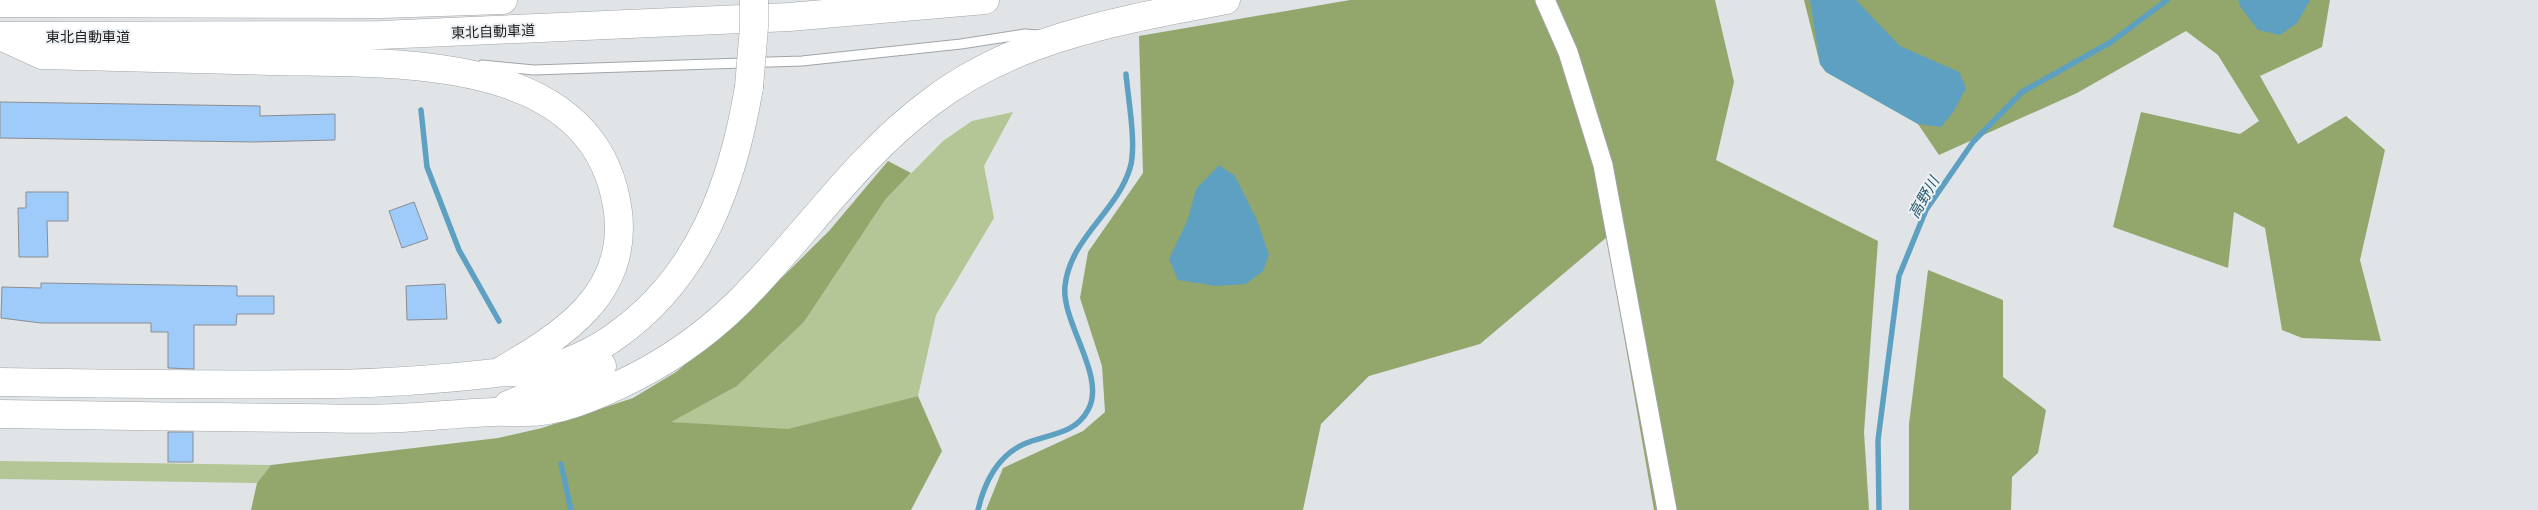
<svg xmlns="http://www.w3.org/2000/svg" width="2538" height="510" viewBox="0 0 2538 510" font-family="'Open Sans','Noto Sans JP',sans-serif">
  <rect width="100%" height="100%" fill="#e0e4e7"/>
  <g fill="#b4c695">
    <path d="M1013 112 984 166 994 218 936 315 918 396 782 431 670 422 737 386 804 322 885 200 943 141 972 121Z"/>
    <path d="M0 461 271 465 257 483 0 479Z"/>
  </g>
  <g fill="#93a76d">
    <path d="M1350 0H1715L1734 82 1716 160 1878 241 1864 432 1869 510H1654L1607 237 1480 344 1369 376 1321 424 1303 510H986L1003 468 1083 431 1105 412 1102 366 1080 298 1088 252 1143 173 1139 36Z"/>
    <path d="M1804 0H2330L2322 47 2260 76 2298 144 2346 116 2385 150 2360 260 2381 341 2302 338 2282 330 2265 228 2234 212 2228 268 2113 227 2141 112 2240 134 2259 121 2218 55 2186 31 2077 93 1939 155 1918 124 1826 72 1820 64Z"/>
    <path d="M888 161 911 173 885 200 804 322 737 386 671 422 788 429 918 396 942 451 911 510H251L257 483 271 465 498 438 542 428 633 398 676 372 740 319 829 231Z"/>
    <path d="M1928 270 2003 300V377L2046 410 2038 453 2012 477 2011 510H1909V424Z"/>
  </g>
  <g fill="#5ea0c1">
    <path d="M1810 0H1856L1900 46 1959 72 1966 88 1954 111 1941 127 1918 124 1826 72 1820 64Z"/>
    <path d="M2238 0H2310L2297 23 2280 35 2258 30 2240 6Z"/>
    <path d="M1219 165 1235 176 1257 220 1269 255 1263 271 1246 284 1216 286 1178 280 1169 259 1188 219 1196 189Z"/>
  </g>
  <g fill="none" stroke-linecap="round" stroke-linejoin="round">
    <g stroke="#5ea0c1" stroke-width="5.5">
      <path d="M421 110 427 167 459 250 499 321"/>
      <path d="M561 464 571 510"/>
      <path d="M978 510C984 484 997 456 1024 444 1047 434 1075 435 1088 410 1107 377 1061 322 1065 286 1070 238 1117 212 1130 168 1137 146 1128 98 1126 74"/>
      <path d="M1879 510 1878 440 1899 276 1926 210 1973 142 2022 92 2111 42 2167 0"/>
    </g>
  </g>
  <g fill="#9fcbfb" stroke="#8a8d90">
    <path d="M0 102 260 106V116L335 114V140L253 142 0 138Z"/>
    <path d="M26 192H68V221H47L48 257H19L18 208H26Z"/>
    <path d="M414 202 428 239 402 248 389 211Z"/>
    <path d="M41 283 237 286V296H274V314H237L236 325H194V369L168 368V332H151V323H41L1 318 2 287 41 288Z"/>
    <path d="M445 284 447 319 407 320 406 286Z"/>
    <rect x="168" y="432" width="25" height="30"/>
  </g>
  <g fill="none" stroke-linecap="round" stroke-linejoin="round">
    <g stroke="#a1a4a7" stroke-width="11">
      <path id="service" d="M482 65 534 70 802 61 961 44 1025 34 1039 35"/>
    </g>
    <g stroke="#a1a4a7" stroke-width="21">
      <path id="minor" d="M1545 0 1568 52 1603 165 1667 510"/>
    </g>
    <g stroke="#a1a4a7" stroke-width="29">
      <g id="motorway">
        <path d="M0 3 382 4 503 0"/>
        <path d="M0 36 380 35 789 17 985 0"/>
        <path d="M7 39 42 55C118 57 195 59 271 61 392 64 597 50 618 212 628 295 562 335 501 371"/>
        <path d="M0 382C112 384 224 385 336 384 390 383 443 379 496 373 510 371 525 374 538 371 566 364 594 352 617 335 700 276 733 183 749 87"/>
        <path d="M508 405 602 366"/>
        <path d="M0 414C100 416 201 417 301 418 333 418 365 420 397 418 429 417 461 413 493 412 504 411 516 413 527 412 558 412 591 398 619 385 662 365 702 338 737 304 803 239 855 158 931 102 1016 37 1123 20 1226 0"/>
      </g>
    </g>
    <use href="#service" stroke="#fff" stroke-width="9"/>
    <use href="#minor" stroke="#fff" stroke-width="19"/>
    <use href="#motorway" stroke="#fff" stroke-width="28"/>
    <g stroke="#a1a4a7" stroke-width="29" stroke-linecap="butt">
      <path id="motorway-bridge" d="M749 87 754 27V0"/>
    </g>
    <use href="#motorway-bridge" stroke="#fff" stroke-width="28"/>
  </g>
  <g text-anchor="middle" dominant-baseline="central" stroke-width="4" stroke-linejoin="round" paint-order="stroke">
    <g font-size="14" fill="#1d1e1f" stroke="#eef1f4">
      <text transform="translate(493 31) rotate(-2)">東北自動車道</text>
      <text x="88" y="36">東北自動車道</text>
    </g>
    <g font-size="15" font-style="italic" fill="#255971" stroke="#eef1f4">
      <text transform="translate(1923 197) rotate(-60)">高野川</text>
    </g>
  </g>
</svg>
